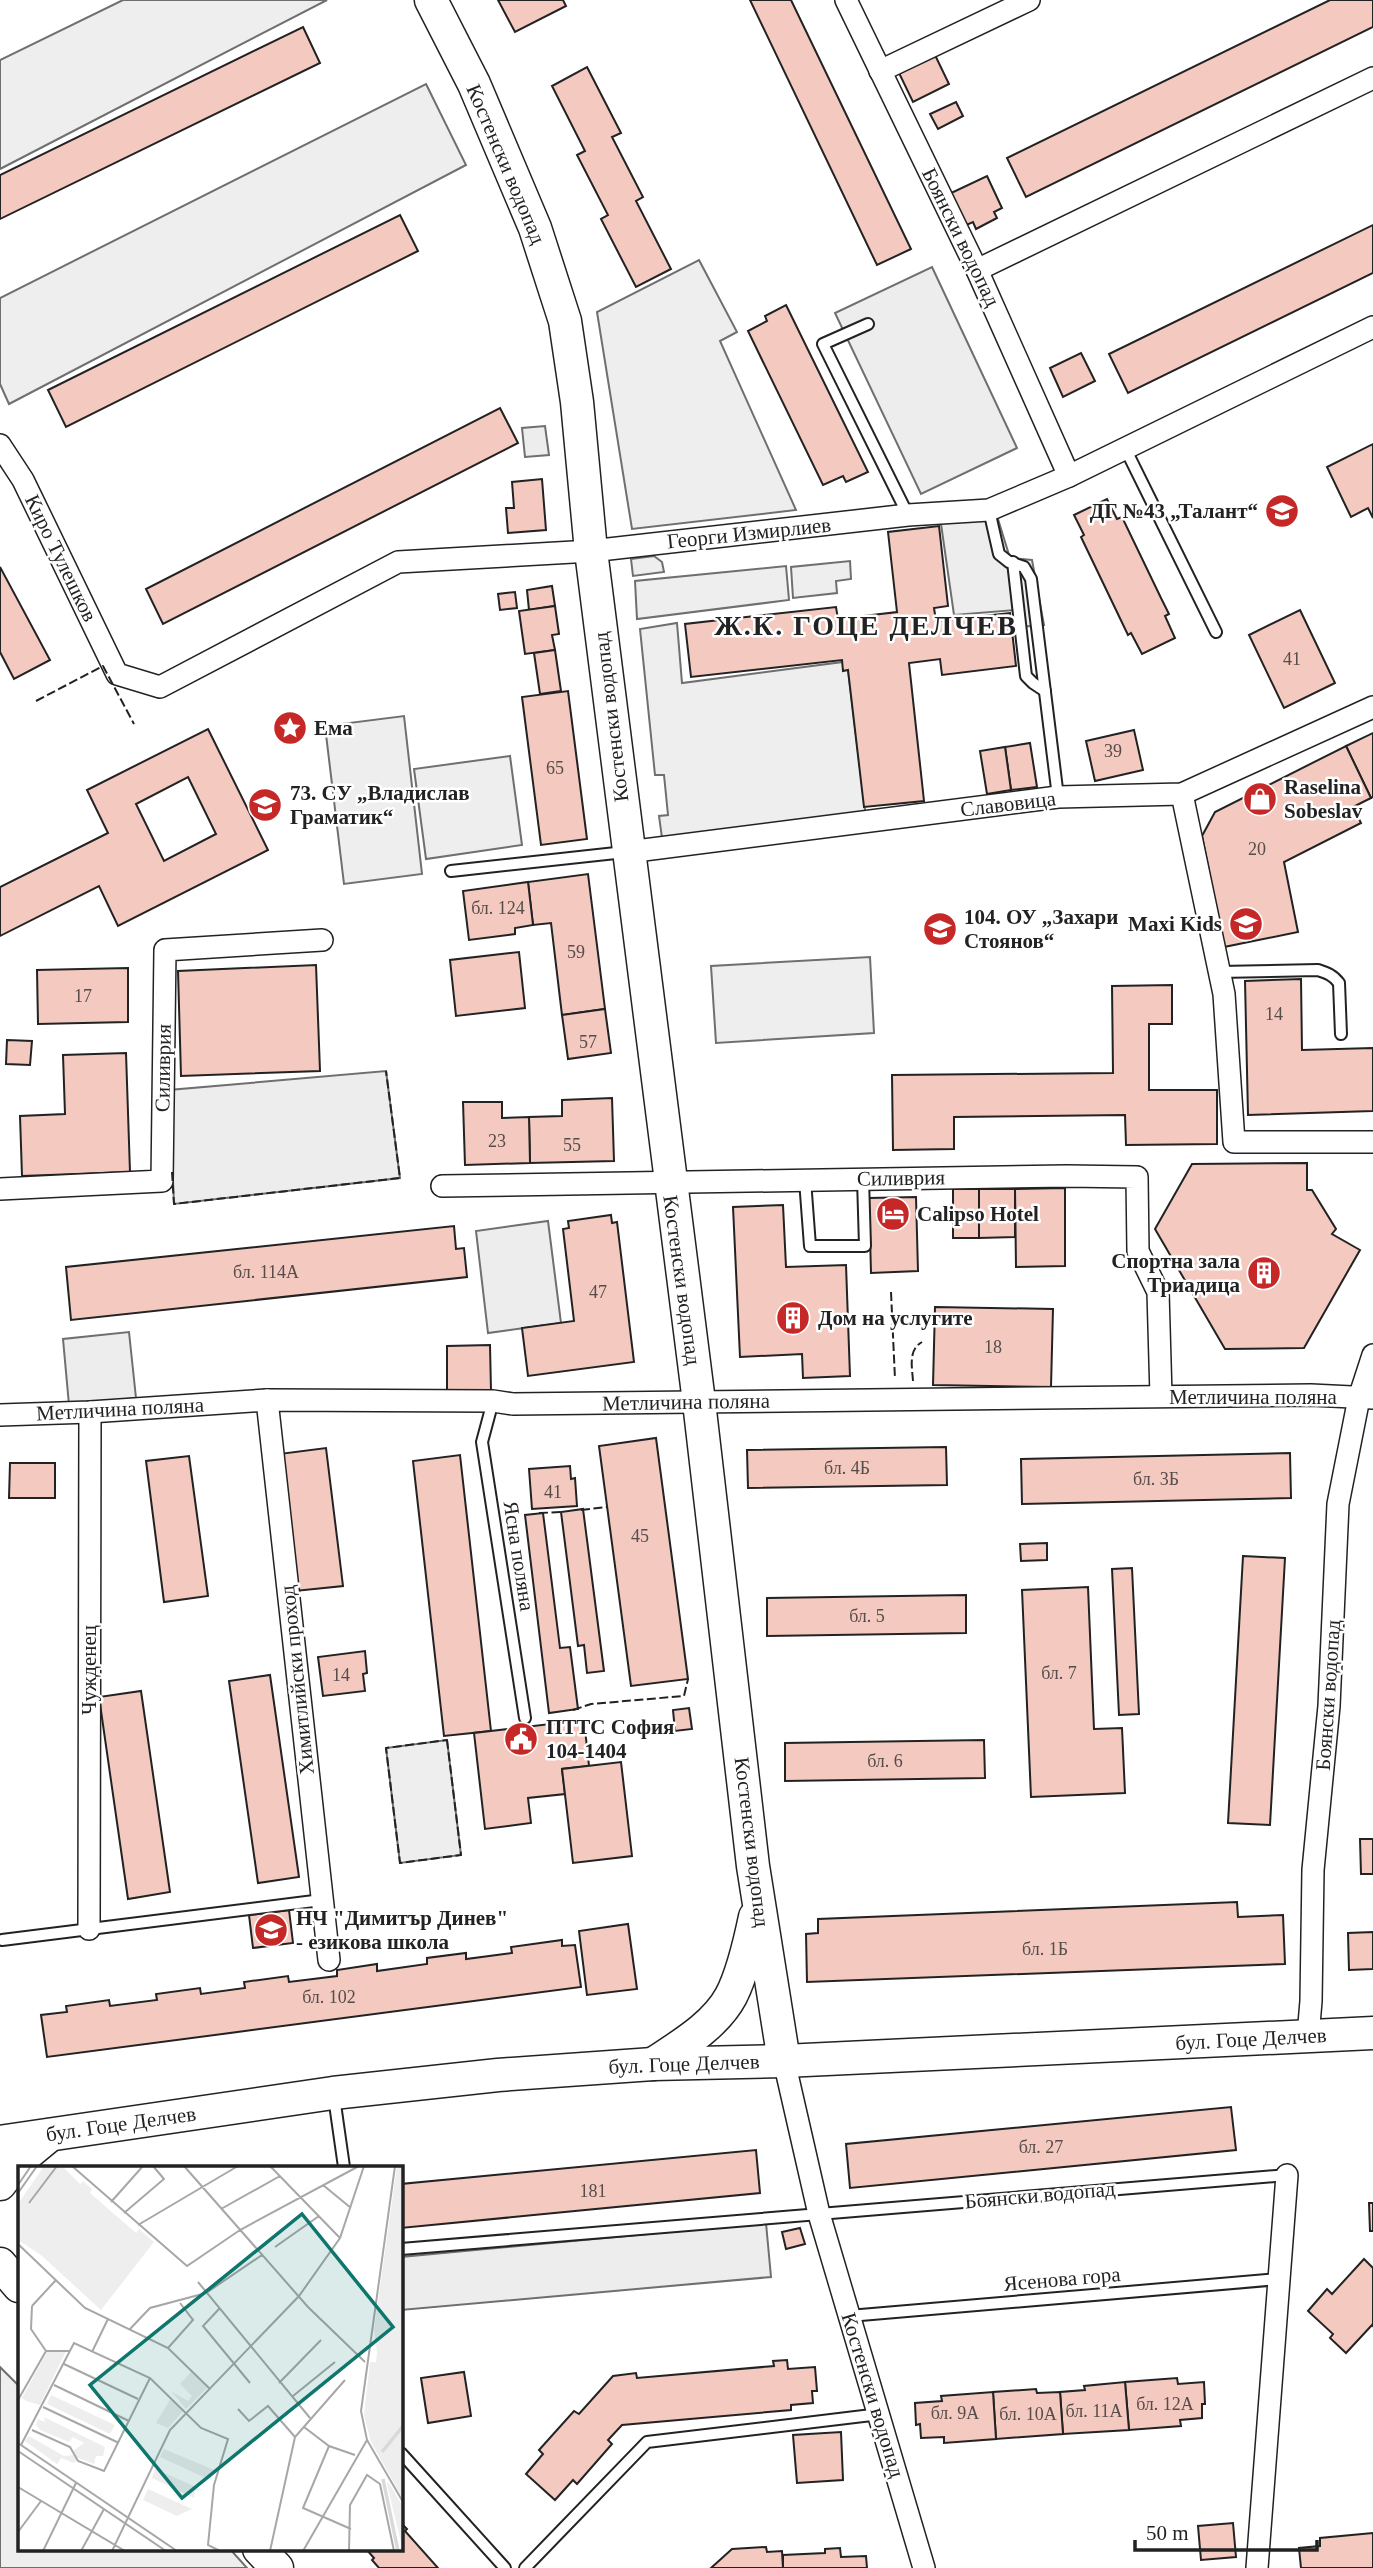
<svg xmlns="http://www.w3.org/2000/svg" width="1373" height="2568" viewBox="0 0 1373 2568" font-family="Georgia,serif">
  <rect width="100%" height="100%" fill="#fff"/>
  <g fill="#eee" stroke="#6f6f6f" stroke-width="2">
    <path d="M123 0H327L0 169V60Z"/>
    <path d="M426 84 466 165 9 404 0 384V298Z"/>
    <path d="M699 260 737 332 720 341 796 510 632 529 597 312Z"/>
    <path d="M654 556 662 562 664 572 633 576 631 559Z"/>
    <path d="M850 561 851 579 836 581 837 593 793 598 791 567Z"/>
    <path d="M786 566 789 600 637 619 635 581Z"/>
    <path d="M677 623 682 683 843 662V670H848L866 818 662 838 659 816 668 815 664 775H655L640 629Z"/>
    <path d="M404 716 422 874 344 884 325 726Z"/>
    <path d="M510 756 522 845 426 859 414 769Z"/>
    <path d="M870 957 874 1033 716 1043 711 966Z"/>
    <path d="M447 1740 461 1855 400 1863 386 1748Z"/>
    <path d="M0 2367 19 2386V2549H230L247 2568H0Z"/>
  </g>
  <g fill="#ededed" stroke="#6f6f6f" stroke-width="2">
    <path d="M932 267 1017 448 921 494 835 313Z"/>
    <path d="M545 426 549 455 525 457 522 428Z"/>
    <path d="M940 517 998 519 1010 558 1032 560 1044 625 1018 627 1015 610 954 615Z"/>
    <path d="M386 1071 400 1178 174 1204 169 1090Z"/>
    <path d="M548 1221 561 1323 488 1333 476 1231Z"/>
    <path d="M129 1332 136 1398 69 1405 63 1339Z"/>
    <path d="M766 2223 771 2277 401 2310V2257Z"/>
  </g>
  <g fill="#f3c9c0" stroke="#222" stroke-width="2" fill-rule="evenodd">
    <path d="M498 0H563L566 6 515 32Z"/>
    <path d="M750 0H791L911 249 877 265Z"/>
    <path d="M1330 0H1373V27L1026 197 1007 158Z"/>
    <path d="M303 27 320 63 0 219V175Z"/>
    <path d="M935 55 949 84 913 102 899 73Z"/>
    <path d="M587 67 621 133 612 137 643 197 636 201 671 269 636 287 601 219 608 215 577 155 585 151 552 86Z"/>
    <path d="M956 102 963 116 938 129 930 114Z"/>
    <path d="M987 176 1002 208 994 212 997 218 976 229 973 222 964 226 949 194Z"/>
    <path d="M400 215 418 251 66 427 48 390Z"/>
    <path d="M1373 225V273L1128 393 1109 354Z"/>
    <path d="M786 305 868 472 846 482 843 476 823 485 748 331 767 321 765 316Z"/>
    <path d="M1081 353 1095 381 1063 397 1050 368Z"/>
    <path d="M500 408 518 443 163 624 146 589Z"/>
    <path d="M1373 444V518L1368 508 1351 517 1327 467Z"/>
    <path d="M542 479 546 530 508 533 506 508H514L512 482Z"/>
    <path d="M1107 499 1117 519 1122 517 1161 598 1169 614 1165 616 1175 638 1142 654 1131 633 1128 635 1081 537 1084 535 1074 515Z"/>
    <path d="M939 526 948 606 934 608 936 621 1010 613 1016 666 942 675 940 659 909 663 924 801 864 807 848 670 843 671 842 660 691 677 685 624 836 607 838 619 897 612 888 532Z"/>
    <path d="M0 567 50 660 14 679 0 652Z"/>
    <path d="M552 586 555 606 529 610 527 590Z"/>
    <path d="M515 592 517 608 500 610 498 594Z"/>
    <path d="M555 606 559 634 552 635 555 650 525 654 519 611Z"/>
    <path d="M1300 610 1335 683 1284 708 1249 635Z"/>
    <path d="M555 650 561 691 540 694 534 653Z"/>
    <path d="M568 691 587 839 541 845 522 697Z"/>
    <path d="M208 729 268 850 118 926 99 886 0 936V887L108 833 87 790ZM188 777 216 834 164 861 136 804Z"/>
    <path d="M1134 730 1143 770 1095 781 1086 741Z"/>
    <path d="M1373 733V797L1371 798 1346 746Z"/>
    <path d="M1030 743 1037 787 1011 790 1005 747Z"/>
    <path d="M1346 746 1371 798 1353 807 1361 823 1284 862 1298 932 1224 947 1202 836 1215 812Z"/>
    <path d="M1005 747 1011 790 987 794 980 751Z"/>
    <path d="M588 874 605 1009 562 1015 551 923 533 925 528 882Z"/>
    <path d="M528 882 533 925 515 928V934L469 940 463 891Z"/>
    <path d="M519 952 525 1008 456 1016 450 960Z"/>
    <path d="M316 965 320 1071 181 1076 178 971Z"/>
    <path d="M128 968V1022L38 1024 37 970Z"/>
    <path d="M1301 979 1302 1050 1373 1048V1111L1248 1115 1245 981Z"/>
    <path d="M1172 985V1024H1149V1090H1217V1144L1126 1145 1125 1115 954 1117V1149L893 1150 892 1075 1113 1073 1112 986Z"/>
    <path d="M605 1009 611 1053 568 1059 562 1015Z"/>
    <path d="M7 1040 32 1041 30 1065 6 1064Z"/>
    <path d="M126 1053 130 1172 22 1176 20 1116 65 1114 63 1055Z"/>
    <path d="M612 1098 614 1161 530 1163 529 1117 562 1116V1100Z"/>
    <path d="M463 1102H502V1118L529 1117 530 1163 465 1165Z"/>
    <path d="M1307 1163V1190H1312L1336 1229 1332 1234 1360 1250 1304 1348 1225 1349 1155 1229 1192 1164Z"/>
    <path d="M1065 1188V1266L1016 1267 1015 1189Z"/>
    <rect x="953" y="1189" width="26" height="49"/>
    <path d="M979 1189H1015V1237L979 1238Z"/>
    <path d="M916 1197 918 1271 871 1273 869 1198Z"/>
    <path d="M783 1205 786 1267 846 1265 850 1376 803 1378 802 1354 740 1357 733 1207Z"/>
    <path d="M611 1215 612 1223 617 1222 634 1362 528 1376 522 1328 574 1321 563 1229 569 1228 568 1221Z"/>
    <path d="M454 1226 456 1249 464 1248 467 1277 71 1320 66 1267Z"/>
    <path d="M935 1307 1053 1309 1051 1387 933 1385Z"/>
    <path d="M490 1345 491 1391 447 1392V1346Z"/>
    <path d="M656 1438 688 1679 631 1686 599 1446Z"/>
    <path d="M946 1447 947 1485 748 1488 747 1450Z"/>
    <path d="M326 1448 343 1586 295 1591 279 1454Z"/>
    <path d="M1290 1453 1291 1498 1022 1504 1021 1459Z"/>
    <path d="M460 1455 491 1731 444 1736 413 1461Z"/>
    <path d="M189 1456 208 1596 164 1602 146 1461Z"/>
    <path d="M10 1463H55V1498H9Z"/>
    <path d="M570 1466 571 1479 575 1478 577 1506 532 1509 529 1469Z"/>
    <path d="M583 1509 604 1671 587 1673 584 1645 578 1646 561 1512Z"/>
    <path d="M543 1513 560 1648 570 1647 578 1709 549 1713 525 1515Z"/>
    <path d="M1047 1543V1560L1021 1561 1020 1544Z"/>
    <path d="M1243 1556 1285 1558 1270 1825 1228 1823Z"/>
    <path d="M1132 1568 1139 1714 1119 1715 1112 1569Z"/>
    <path d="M1088 1587 1094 1729 1122 1728 1125 1793 1031 1797 1022 1590Z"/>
    <path d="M966 1595V1633L767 1636V1598Z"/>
    <path d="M365 1651 367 1673 363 1674 365 1691 323 1696 318 1657Z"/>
    <path d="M270 1675 299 1877 258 1883 229 1681Z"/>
    <path d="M141 1691 170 1892 128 1899 99 1697Z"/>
    <path d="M689 1708 692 1729 675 1731 673 1710Z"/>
    <path d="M584 1720 589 1766 562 1769 565 1794 528 1798 531 1823 485 1829 474 1733Z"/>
    <path d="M984 1740 985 1778 785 1781V1743Z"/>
    <path d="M621 1762 632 1856 573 1863 562 1769Z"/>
    <path d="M1360 1839H1373V1874H1361Z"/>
    <path d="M1237 1902 1238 1917 1283 1915 1285 1964 807 1982 806 1934 818 1933V1919Z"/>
    <path d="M289 1910 293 1943 253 1948 249 1915Z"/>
    <path d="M628 1924 637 1989 587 1995 579 1931Z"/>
    <path d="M1373 1932V1969L1349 1970 1348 1933Z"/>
    <path d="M562 1940V1946L575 1945 581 1987 47 2057 41 2015 67 2012 66 2006 109 2000 110 2006 157 2000 156 1994 200 1988 201 1994 245 1988 244 1982 288 1976 289 1982 337 1976V1970L377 1964V1971L427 1964V1958L466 1953V1959L512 1953 511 1947Z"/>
    <path d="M1231 2107 1236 2150 850 2188 846 2144Z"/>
    <path d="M756 2150 760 2193 401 2228V2184Z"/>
    <path d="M1369 2203H1373V2231H1370Z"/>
    <path d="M800 2228 805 2244 786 2249 782 2232Z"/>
    <path d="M1364 2259 1373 2268V2326L1372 2325 1346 2353 1330 2338 1333 2334 1308 2311 1327 2289 1332 2294Z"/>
    <path d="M787 2360 788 2369 815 2367 817 2391H812L813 2403 791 2405V2410L622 2425 608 2440 612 2444 577 2484 573 2480 555 2500 526 2474 543 2454 539 2450 574 2411 579 2414 613 2376 636 2373 637 2378 774 2366 773 2361Z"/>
    <path d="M464 2372 471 2416 428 2423 421 2378Z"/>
    <path d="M1177 2378 1178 2384 1204 2382 1205 2404H1202V2418L1180 2420 1181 2426 1129 2430 1125 2382Z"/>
    <path d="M1125 2382 1129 2430 1063 2434 1060 2392 1085 2390 1084 2386Z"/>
    <path d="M1036 2389 1037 2393 1060 2392 1063 2434 996 2439 993 2392Z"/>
    <path d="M993 2392 996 2439 944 2443V2437L921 2438 920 2424 916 2425 915 2403 942 2401 941 2396Z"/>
    <path d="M841 2432 843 2480 797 2483 793 2435Z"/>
    <path d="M401 2523 407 2529 405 2531 438 2568H379L372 2560 374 2558 366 2549H401Z"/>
    <path d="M1233 2523 1236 2557 1201 2560 1198 2526Z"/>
    <path d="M1373 2533V2568H1301L1299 2548 1320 2546V2538Z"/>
    <path d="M766 2547 767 2552 782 2551 783 2568H711L732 2549Z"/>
    <path d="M840 2548 841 2557 866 2556 867 2568H783V2555L825 2553V2549Z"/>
  </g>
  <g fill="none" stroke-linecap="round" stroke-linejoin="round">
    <g stroke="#222" stroke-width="14">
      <g id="lane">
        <path d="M868 324 823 344 908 515"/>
        <path d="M1125 448 1216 632"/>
        <path d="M989 510 999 554 1009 562 1024 567 1031 579 1058 797"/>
        <path d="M1013 562 1026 676 1033 683 1045 691"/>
        <path d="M451 871 625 852"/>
        <path d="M1219 972 1318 970C1327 973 1333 975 1339 983L1341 1034"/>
        <path d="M805 1180 810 1246H865L863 1179"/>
        <path d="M493 1401 482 1442 525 1718"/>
        <path d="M2 1940 322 1900"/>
        <path d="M334 2097 344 2167"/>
        <path d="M401 2249 1287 2175"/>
        <path d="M849 2316 1279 2279"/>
        <path d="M401 2453 505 2568"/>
        <path d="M525 2568 647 2442 880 2414"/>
      </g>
    </g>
    <g stroke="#222" stroke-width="24">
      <g id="street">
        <path d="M846 0 977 270 1069 476"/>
        <path d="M880 71 1029 0"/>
        <path d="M977 270 1373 78"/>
        <path d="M0 445 23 480 117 674 160 687 398 562 591 551 908 515 989 510 1069 476 1373 327"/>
        <path d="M1182 794 1224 994 1234 1142H1373"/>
        <path d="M628 852 1058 797 1182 794 1373 707"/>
        <path d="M442 1186 1067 1176 1137 1177 1138 1251 1158 1292 1161 1396"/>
        <path d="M0 1189 162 1181 165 950 322 940"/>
        <path d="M267 1400 329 1960"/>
        <path d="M0 1415 90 1412 267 1400 493 1401 513 1404 1311 1395 1373 1398"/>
        <path d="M89 1929 90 1412"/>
        <path d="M1308 2036 1311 2001 1313 1870 1329 1706 1338 1504 1359 1398 1373 1355"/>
        <path d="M784 2061 819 2214 924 2568"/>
        <path d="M1257 2568 1287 2175"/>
      </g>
    </g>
    <g stroke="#222" stroke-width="35">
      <g id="secondary">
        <path d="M431 0 474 84 535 228 565 321 577 402 591 551 699 1402 753 1866 784 2061"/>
        <path d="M653 2064C680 2046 715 2026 731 1996 742 1975 750 1941 755 1917"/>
        <path d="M0 2142 333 2093 498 2075 653 2064 784 2061 1373 2033"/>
        <path d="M0 2184 16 2163 50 2135"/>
        <path d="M0 2264 19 2286"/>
        <path d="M259 2549 277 2568"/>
      </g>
    </g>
    <use href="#lane" stroke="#fff" stroke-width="10"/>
    <use href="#street" stroke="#fff" stroke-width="21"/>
    <use href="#secondary" stroke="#fff" stroke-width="32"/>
    <g stroke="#222" stroke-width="2" stroke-dasharray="9 3.5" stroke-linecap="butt">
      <path d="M36 701 103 666 134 724"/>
      <path d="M172 1172 174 1204 400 1178 386 1071"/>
      <path d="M891 1292 895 1379"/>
      <path d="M913 1381C912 1366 908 1350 922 1342"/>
      <path d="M581 1510 607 1507"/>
      <path d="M539 1513 563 1512"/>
      <path d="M573 1710 591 1704 684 1696 688 1679"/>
      <path d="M447 1740 461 1855 400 1863 386 1748Z"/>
    </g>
  </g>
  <defs>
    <g id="school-disc" transform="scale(1.75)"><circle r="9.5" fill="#c62828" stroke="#fff"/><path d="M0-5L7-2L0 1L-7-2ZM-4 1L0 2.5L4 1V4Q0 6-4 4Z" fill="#fff"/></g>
    <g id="sight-disc" transform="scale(1.75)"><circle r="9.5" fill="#c62828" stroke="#fff"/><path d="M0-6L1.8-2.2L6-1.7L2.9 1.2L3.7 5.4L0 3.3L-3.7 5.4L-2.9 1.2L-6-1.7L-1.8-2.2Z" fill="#fff"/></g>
    <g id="shop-disc" transform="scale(1.75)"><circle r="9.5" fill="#c62828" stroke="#fff"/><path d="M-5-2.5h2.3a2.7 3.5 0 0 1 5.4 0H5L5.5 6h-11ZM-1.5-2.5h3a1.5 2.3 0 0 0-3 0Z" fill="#fff"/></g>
    <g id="hotel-disc" transform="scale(1.75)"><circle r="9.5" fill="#c62828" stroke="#fff"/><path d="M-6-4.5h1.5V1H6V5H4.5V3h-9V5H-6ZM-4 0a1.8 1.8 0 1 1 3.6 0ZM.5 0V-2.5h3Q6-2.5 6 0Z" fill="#fff"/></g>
    <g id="building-disc" transform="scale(1.75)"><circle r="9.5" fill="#c62828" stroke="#fff"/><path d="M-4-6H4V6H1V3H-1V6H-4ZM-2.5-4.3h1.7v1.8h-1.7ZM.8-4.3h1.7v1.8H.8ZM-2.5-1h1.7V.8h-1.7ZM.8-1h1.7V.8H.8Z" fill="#fff"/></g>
    <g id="civic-disc" transform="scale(1.75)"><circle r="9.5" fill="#c62828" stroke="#fff"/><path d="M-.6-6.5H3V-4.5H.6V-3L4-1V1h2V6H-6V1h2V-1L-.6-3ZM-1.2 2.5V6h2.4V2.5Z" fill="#fff"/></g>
  </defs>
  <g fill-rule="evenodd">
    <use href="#school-disc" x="1282" y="511"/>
    <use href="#sight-disc" x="290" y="728"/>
    <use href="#shop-disc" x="1260" y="799"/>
    <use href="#school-disc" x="265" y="805"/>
    <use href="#school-disc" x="1246" y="924"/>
    <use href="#school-disc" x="940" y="929"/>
    <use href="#hotel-disc" x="893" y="1214"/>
    <use href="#building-disc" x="1264" y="1273"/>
    <use href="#building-disc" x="793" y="1318"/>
    <use href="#civic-disc" x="521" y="1739"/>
    <use href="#school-disc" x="271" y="1930"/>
  </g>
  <g text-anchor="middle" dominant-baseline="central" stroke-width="5" stroke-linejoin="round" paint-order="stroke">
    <g font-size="18" fill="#564c4a">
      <text x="1292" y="659">41</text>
      <text x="1113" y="751">39</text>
      <text x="555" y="768">65</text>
      <text x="1257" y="849">20</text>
      <text x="498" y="908">бл. 124</text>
      <text x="576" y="952">59</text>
      <text x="83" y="996">17</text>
      <text x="1274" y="1014">14</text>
      <text x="588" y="1042">57</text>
      <text x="497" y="1141">23</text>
      <text x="572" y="1145">55</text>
      <text x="266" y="1272">бл. 114А</text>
      <text x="598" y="1292">47</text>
      <text x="993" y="1347">18</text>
      <text x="847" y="1468">бл. 4Б</text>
      <text x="1156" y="1479">бл. 3Б</text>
      <text x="553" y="1492">41</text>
      <text x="640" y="1536">45</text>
      <text x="867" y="1616">бл. 5</text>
      <text x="1059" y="1673">бл. 7</text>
      <text x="341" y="1675">14</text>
      <text x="885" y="1761">бл. 6</text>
      <text x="1045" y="1949">бл. 1Б</text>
      <text x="329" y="1997">бл. 102</text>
      <text x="1041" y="2147">бл. 27</text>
      <text x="593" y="2191">181</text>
      <text x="1165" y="2404">бл. 12А</text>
      <text x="1094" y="2411">бл. 11А</text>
      <text x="955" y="2413">бл. 9А</text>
      <text x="1028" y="2414">бл. 10А</text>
    </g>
    <g font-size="21" fill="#222" stroke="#fff">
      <text transform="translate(506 164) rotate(67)">Костенски водопад</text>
      <text transform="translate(961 237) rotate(64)">Боянски водопад</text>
      <text transform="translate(749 533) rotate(-6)">Георги Измирлиев</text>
      <text transform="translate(61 558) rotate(64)">Киро Тулешков</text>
      <text transform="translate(611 717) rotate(-97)">Костенски водопад</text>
      <text transform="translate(1008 804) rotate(-7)">Славовица</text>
      <text transform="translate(163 1068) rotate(-89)">Силиврия</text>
      <text transform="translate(901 1178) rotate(-1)">Силиврия</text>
      <text transform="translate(682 1280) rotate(82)">Костенски водопад</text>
      <text x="1253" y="1397">Метличина поляна</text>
      <text transform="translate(686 1402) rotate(-1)">Метличина поляна</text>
      <text transform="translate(120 1409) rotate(-3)">Метличина поляна</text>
      <text transform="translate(519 1556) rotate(81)">Ясна поляна</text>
      <text transform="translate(89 1670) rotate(-90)">Чужденец</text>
      <text transform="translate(297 1680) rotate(-96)">Химитлийски проход</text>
      <text transform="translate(1328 1695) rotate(-86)">Боянски водопад</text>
      <text transform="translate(752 1842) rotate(83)">Костенски водопад</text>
      <text transform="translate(1251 2039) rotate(-3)">бул. Гоце Делчев</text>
      <text transform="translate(684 2064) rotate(-2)">бул. Гоце Делчев</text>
      <text transform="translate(121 2124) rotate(-8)">бул. Гоце Делчев</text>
      <text transform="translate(1040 2195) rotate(-5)">Боянски водопад</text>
      <text transform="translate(1062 2279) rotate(-5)">Ясенова гора</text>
      <text transform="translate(873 2395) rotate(73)">Костенски водопад</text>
    </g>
    <g font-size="21" font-weight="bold" fill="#222" stroke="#fff" text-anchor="start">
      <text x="1258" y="511" text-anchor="end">ДГ №43 „Талант“</text>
      <text x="314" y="728">Ема</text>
      <text x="1284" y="787">Raselina<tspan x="1284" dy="24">Sobeslav</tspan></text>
      <text x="290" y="793">73. СУ „Владислав<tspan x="290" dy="24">Граматик“</tspan></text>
      <text x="964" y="917">104. ОУ „Захари<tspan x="964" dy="24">Стоянов“</tspan></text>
      <text x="1222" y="924" text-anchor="end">Maxi Kids</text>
      <text x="917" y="1214">Calipso Hotel</text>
      <text x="1240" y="1261" text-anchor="end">Спортна зала<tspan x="1240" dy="24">Триадица</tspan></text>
      <text x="818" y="1318">Дом на услугите</text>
      <text x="546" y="1727">ПТТС София<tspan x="546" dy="24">104-1404</tspan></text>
      <text x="296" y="1918">НЧ "Димитър Динев"<tspan x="296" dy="24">- езикова школа</tspan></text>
    </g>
    <g font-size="28" font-weight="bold" letter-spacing="2" fill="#222" stroke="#fff">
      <text x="866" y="625">Ж.К. ГОЦЕ ДЕЛЧЕВ</text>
    </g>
  </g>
  <g transform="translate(18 2166)">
    <rect width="385" height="385" fill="#fff"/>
    <path d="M26 0H44L62 18 65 15 74 23 72 27 118 67 121 63 136 76 83 144 23 89 0 74V38ZM379 0H385V333L353 276 346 249 352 196H358L359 187 356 164ZM48 185 22 239 8 235 4 232 29 186ZM173 206 189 222 168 243 153 225 170 235 174 230 162 218ZM33 229 97 259 92 268 29 238ZM153 232 165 245 150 262 138 257ZM26 251 87 281 85 290H78L76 298 60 292 56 297 43 292 39 298 7 275 11 270 46 290 57 289 55 285 66 277 55 271 51 276 22 264 18 259 20 253 27 256ZM146 283 196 304 192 314 142 291ZM137 303 185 324 177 325 176 332 134 312ZM370 315 385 341V385L369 318ZM130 323 174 343 159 350 125 334Z" fill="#eee"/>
    <path fill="none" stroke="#d9d9d9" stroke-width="3.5" d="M364 286 385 260M365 313 380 385"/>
    <path fill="none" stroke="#a7a7a7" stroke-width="2" d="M54 0 169 100 222 64 341 0M166 0 290 141 347 196M252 0 322 72M377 0 343 245 349 274 385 336M0 19 13 0M305 19 333 42M0 27 19 0M93 36 125 0M11 37 39 0M203 43 262 10M106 47 146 13 135 0M120 59 220 0M0 78 67 142 150 182 192 223M257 81 301 50M180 116 292 252M14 140 13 163 28 185M14 140 38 114M201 143 185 160 232 217M112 163 132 142 188 127 244 89M150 182 175 154 162 137M28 185H52M74 186 90 153M46 198 120 233M261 217 303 174M36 219 111 255M275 230 317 196M0 234 28 185M25 241 101 277M220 243 231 255 250 240 277 271M286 261 311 280 337 289M14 264 52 281 60 295 86 305 132 212M0 277 159 385M3 279 56 177 132 212 183 262 210 273 196 319 190 379 202 385M311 280 285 342 333 363M0 285 148 385M0 321 107 385M0 366 23 335M25 385 58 317M63 385 86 343M94 385 152 264 281 130 322 72 346 0M252 385 277 271 327 214M285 385 349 274M331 385 332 339 349 309 362 318 376 385"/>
    <path fill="#0f766e" fill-opacity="0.15" stroke="#0f766e" stroke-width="3.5" d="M284 48 375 161 164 332 72 219Z"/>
    <rect width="385" height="385" fill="none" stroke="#222" stroke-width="3.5"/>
  </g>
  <path d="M1135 2540v10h182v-10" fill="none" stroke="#222222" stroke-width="3.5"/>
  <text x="1146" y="2540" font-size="21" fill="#222222" stroke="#ffffff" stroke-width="5" paint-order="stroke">50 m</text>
</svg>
